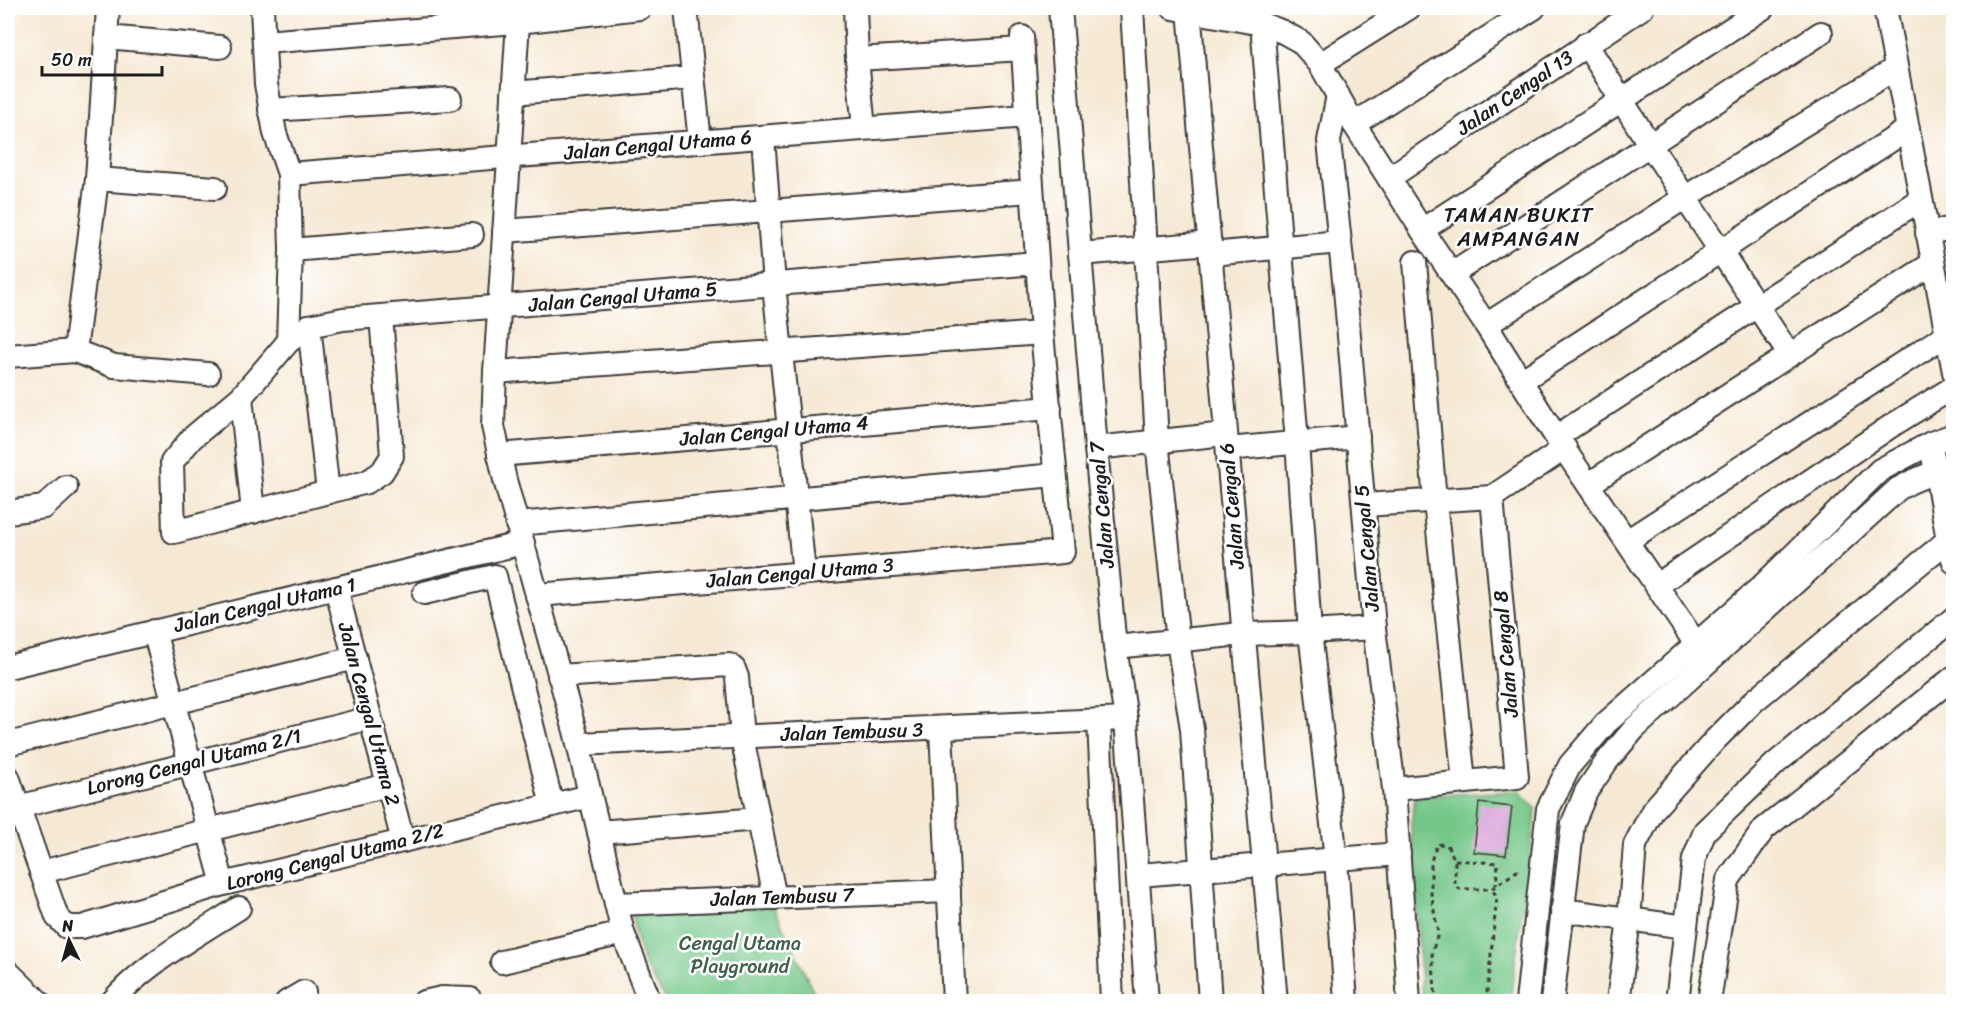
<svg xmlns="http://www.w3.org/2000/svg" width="1961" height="1009" viewBox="0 0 1961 1009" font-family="Sriracha,sans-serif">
  <rect width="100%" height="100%" fill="#fff"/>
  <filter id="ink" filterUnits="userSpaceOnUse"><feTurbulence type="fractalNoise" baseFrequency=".0167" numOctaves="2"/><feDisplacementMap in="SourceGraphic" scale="12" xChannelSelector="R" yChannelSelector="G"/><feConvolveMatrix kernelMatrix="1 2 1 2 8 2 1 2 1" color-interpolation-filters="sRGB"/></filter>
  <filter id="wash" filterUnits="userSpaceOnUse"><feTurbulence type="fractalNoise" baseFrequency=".008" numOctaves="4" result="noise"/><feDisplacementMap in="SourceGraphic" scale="24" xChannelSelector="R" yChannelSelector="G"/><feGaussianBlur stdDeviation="1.35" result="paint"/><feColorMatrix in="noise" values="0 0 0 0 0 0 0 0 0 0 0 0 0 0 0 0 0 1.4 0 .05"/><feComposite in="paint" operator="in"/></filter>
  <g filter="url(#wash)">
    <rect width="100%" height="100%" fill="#f6e9d4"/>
    <g fill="#75c789" stroke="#487252" stroke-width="1.5">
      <path d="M1519 791 1536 809 1510 1001H1422L1411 824 1415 796Z"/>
      <path d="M774 907 818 1001H667L645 967 635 935 631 911Z"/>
    </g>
    <g id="blocks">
      <path fill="#dca8db" d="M1479 803 1512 807 1506 855 1474 852Z"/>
    </g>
  </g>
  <g filter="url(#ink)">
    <use href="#blocks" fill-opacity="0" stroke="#3d3b38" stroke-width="1.5"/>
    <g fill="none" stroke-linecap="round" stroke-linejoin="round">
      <g stroke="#3d3b38" stroke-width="26">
        <g id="minor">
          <path d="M262 8 266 84 275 133 289 174 291 250 288 342"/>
          <path d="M686 8 700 142"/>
          <path d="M855 8 857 59 864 128"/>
          <path d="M1060 8 1096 448 1115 647 1126 719 1147 1002"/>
          <path d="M1132 8 1157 441 1178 642 1192 729 1210 1002"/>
          <path d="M1173 8 1262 24 1283 32 1301 42 1320 64 1354 124 1422 230 1486 325 1556 437 1696 644"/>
          <path d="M1885 8 1954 372"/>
          <path d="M1189 10 1276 1002"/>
          <path d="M518 22 495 372 493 426 505 480 575 731 623 933 650 1002"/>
          <path d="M1262 24 1297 442 1310 632 1336 859 1346 1002"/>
          <path d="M106 37 220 47"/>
          <path d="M264 42 518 22 640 8"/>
          <path d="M1586 44 1650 145 1789 354"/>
          <path d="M857 59 1023 49"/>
          <path d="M1320 64 1409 8"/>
          <path d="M513 93 693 78"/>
          <path d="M1338 95 1329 141 1345 289 1374 628 1394 789 1409 1002"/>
          <path d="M270 110 450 99"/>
          <path d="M1354 124 1534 8"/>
          <path d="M763 137 774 285 804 573"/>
          <path d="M289 174 1027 116"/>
          <path d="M1389 178 1642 8"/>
          <path d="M97 179 215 188"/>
          <path d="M1422 230 1763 8"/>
          <path d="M504 231 1032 191"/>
          <path d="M1927 233 1954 228"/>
          <path d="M291 250 472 235"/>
          <path d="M1080 254 1210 243"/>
          <path d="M1211 254 1340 242"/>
          <path d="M1415 262 1435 501 1464 782"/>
          <path d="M1452 274 1821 33"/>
          <path d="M381 316 392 456 382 472 367 482 174 532 172 462 192 438 241 397 288 342 309 326 343 319 1037 263"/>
          <path d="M1486 325 1684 198 1896 68"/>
          <path d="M309 326 328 492"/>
          <path d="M75 351 97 179 108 8"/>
          <path d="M8 356 75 351 114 366 208 374"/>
          <path d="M495 372 1042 333"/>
          <path d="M1521 381 1908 129"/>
          <path d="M241 397 253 512"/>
          <path d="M1556 437 1921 199"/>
          <path d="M1096 448 1225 434"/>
          <path d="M1228 449 1358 437"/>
          <path d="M499 455 1050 408"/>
          <path d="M1933 456 1948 540 1954 562"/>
          <path d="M1589 484 1933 263"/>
          <path d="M1364 505 1492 497"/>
          <path d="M8 512 44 507 66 487"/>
          <path d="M517 524 1055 475"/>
          <path d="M1627 541 1946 335"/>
          <path d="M1657 585 1891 426 1954 387"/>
          <path d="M336 588 403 841"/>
          <path d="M424 593 495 576 552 805"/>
          <path d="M537 595 1063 552 1042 333 1022 37"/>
          <path d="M154 631 223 884"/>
          <path d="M1115 647 1242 634 1310 632 1374 628"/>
          <path d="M8 667 523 543"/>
          <path d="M559 676 729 665 734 669 737 677 742 737 775 898"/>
          <path d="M1099 721 1112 1002"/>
          <path d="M941 729 954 1002"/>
          <path d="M8 744 355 658"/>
          <path d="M578 744 1126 719"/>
          <path d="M8 777 57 917 67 927H82L223 884 590 796"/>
          <path d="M1394 789 1517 777 1492 497 1565 448"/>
          <path d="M18 807 370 718"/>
          <path d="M599 832 759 819"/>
          <path d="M41 872 388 785"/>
          <path d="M1139 875 1399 854"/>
          <path d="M616 904 949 891"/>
          <path d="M1562 910 1686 927"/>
          <path d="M502 962 623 933"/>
          <path d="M8 972 39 1002"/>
          <path d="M112 1002C141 966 200 933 239 908"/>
          <path d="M287 1002 304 992"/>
          <path d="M424 1002 442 998 470 999"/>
          <path d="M1527 1002 1548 809 1570 765 1606 723 1761 587 1880 470 1931 443 1954 435"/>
          <path d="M1552 1002 1573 823 1586 792 1607 761 1634 729 1898 489C1916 478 1933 472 1954 468"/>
          <path d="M1618 1002 1629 920 1635 845 1653 810 1715 740 1754 701 1948 540"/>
          <path d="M1677 1002 1694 859 1705 831 1776 763 1954 618"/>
          <path d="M1709 1002 1728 880 1764 829 1954 677"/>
        </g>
      </g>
      <g stroke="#3d3b38" stroke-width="3" stroke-dasharray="4.5 4.5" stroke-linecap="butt">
        <path d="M1455 860 1498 863 1496 885"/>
        <path d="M1436 1002 1432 952 1438 934 1431 893V861L1437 844 1447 845 1455 860V886L1460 889H1491L1517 871 1521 872"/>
        <path d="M1486 1002 1497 896 1491 889"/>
      </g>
      <use href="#minor" stroke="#fff" stroke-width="22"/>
    </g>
  </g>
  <g text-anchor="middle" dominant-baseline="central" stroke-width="5" stroke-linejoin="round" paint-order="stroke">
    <g font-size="20" fill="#1c1c1c" stroke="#fff">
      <text transform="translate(1515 93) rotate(-34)">Jalan Cengal 13</text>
      <text transform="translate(658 145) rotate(-5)">Jalan Cengal Utama 6</text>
      <text transform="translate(623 297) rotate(-5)">Jalan Cengal Utama 5</text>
      <text transform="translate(774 431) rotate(-5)">Jalan Cengal Utama 4</text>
      <text transform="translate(1102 505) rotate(-95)">Jalan Cengal 7</text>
      <text transform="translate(1232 506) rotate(-95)">Jalan Cengal 6</text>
      <text transform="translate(1367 548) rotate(-95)">Jalan Cengal 5</text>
      <text transform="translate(800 573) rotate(-5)">Jalan Cengal Utama 3</text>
      <text transform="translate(265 605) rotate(-13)">Jalan Cengal Utama 1</text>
      <text transform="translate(1506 654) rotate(-95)">Jalan Cengal 8</text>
      <text transform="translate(369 714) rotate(75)">Jalan Cengal Utama 2</text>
      <text transform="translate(852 732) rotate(-2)">Jalan Tembusu 3</text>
      <text transform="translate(194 762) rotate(-14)">Lorong Cengal Utama 2/1</text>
      <text transform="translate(335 857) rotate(-14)">Lorong Cengal Utama 2/2</text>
      <text transform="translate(782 897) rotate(-2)">Jalan Tembusu 7</text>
    </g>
    <g font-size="20" fill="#406048" stroke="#fff">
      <text x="740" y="943">Cengal Utama<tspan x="740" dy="23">Playground</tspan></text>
    </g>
    <g font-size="21" letter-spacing="1.5" fill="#1c1c1c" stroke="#fff">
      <text x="1519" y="215">TAMAN BUKIT<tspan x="1519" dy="24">AMPANGAN</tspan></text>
    </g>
  </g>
  <rect width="1961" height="1009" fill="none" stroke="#fff" stroke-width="30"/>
  <g transform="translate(69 940) rotate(355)" stroke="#ffffff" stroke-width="4.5" paint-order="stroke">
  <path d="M0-4.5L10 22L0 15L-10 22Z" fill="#1c1c1c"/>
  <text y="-9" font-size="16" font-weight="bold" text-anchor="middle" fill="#1c1c1c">N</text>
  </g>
  <path d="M42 66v9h120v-9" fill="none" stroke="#1c1c1c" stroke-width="3"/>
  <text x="51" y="66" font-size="18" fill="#1c1c1c" stroke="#ffffff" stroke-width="4.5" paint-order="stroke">50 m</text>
</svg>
